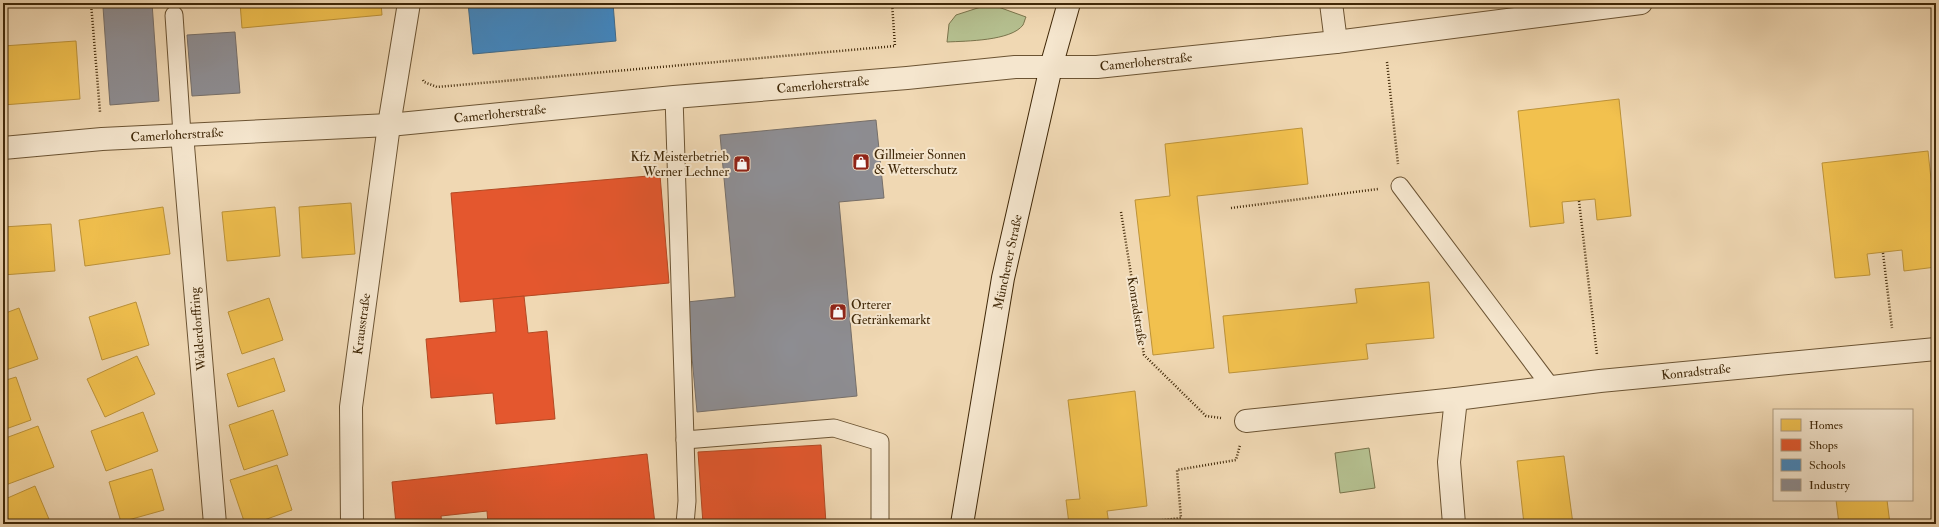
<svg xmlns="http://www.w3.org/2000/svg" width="1939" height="527" viewBox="0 0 1939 527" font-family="'IM FELL Double Pica',serif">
  <rect width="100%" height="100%" fill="#f0d8b3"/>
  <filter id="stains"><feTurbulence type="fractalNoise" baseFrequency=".005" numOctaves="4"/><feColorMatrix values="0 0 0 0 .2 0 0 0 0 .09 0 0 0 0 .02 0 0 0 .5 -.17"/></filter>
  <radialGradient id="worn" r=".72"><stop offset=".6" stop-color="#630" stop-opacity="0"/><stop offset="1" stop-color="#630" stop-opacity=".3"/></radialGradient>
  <g fill="#b5c090" stroke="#7a744c">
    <path d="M990 4 1026 17C1025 19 1024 23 1023 25 1011 41 966 41 947 42L949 24 956 15Z"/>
    <path d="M1369 448 1375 488 1340 493 1335 453Z"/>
  </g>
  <g fill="#f2c14e" stroke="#bd9339">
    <path d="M240 3H381L382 15 242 28Z"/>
    <path d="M76 41 80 99 3 105V46Z"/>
    <path d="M1619 99 1631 216 1597 220 1595 199 1562 202 1564 223 1530 227 1518 111Z"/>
    <path d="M1302 128 1308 184 1197 196 1214 348 1153 355 1135 200 1170 196 1165 144Z"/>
    <path d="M1928 151 1936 226V267L1904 271 1902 250 1867 254 1870 275 1835 278 1822 163Z"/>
    <path d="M351 203 355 254 302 258 299 207Z"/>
    <path d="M163 207 170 254 85 266 79 220Z"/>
    <path d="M275 207 280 256 227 261 222 212Z"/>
    <path d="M51 224 55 271 3 275V227Z"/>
    <path d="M1429 282 1434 338 1366 344 1368 359 1229 373 1223 316 1357 303 1355 289Z"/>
    <path d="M269 298 283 340 242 354 228 312Z"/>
    <path d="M136 302 149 345 102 360 89 317Z"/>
    <path d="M19 308 38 359 3 371V314Z"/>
    <path d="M137 356 155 394 105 417 87 379Z"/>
    <path d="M274 358 285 391 238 407 227 374Z"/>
    <path d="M16 377 31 420 3 430V381Z"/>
    <path d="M1135 391 1147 506 1107 511 1109 524H1069L1066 500 1080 499 1068 400Z"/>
    <path d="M273 410 288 455 244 470 229 425Z"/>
    <path d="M143 412 158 451 106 471 91 431Z"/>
    <path d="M38 426 54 467 3 486V439Z"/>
    <path d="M1564 456 1573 524H1524L1517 461Z"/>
    <path d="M277 465 292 510 253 524H245L230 480Z"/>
    <path d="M152 469 164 510 121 522 109 482Z"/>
    <path d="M35 486 51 524H3V500Z"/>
    <path d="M1836 500H1887L1890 524H1839Z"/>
  </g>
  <g fill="#e4572e" stroke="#b34923">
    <path d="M660 175 669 283 460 302 451 193Z"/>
    <path d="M524 296 528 333 547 331 555 419 496 424 493 393 431 398 426 339 496 332 493 299Z"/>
    <path d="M821 445 826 524H703L698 452Z"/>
    <path d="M647 454 655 524H488L487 511 441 516 442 524H396L392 482Z"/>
  </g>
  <path fill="#3f88c5" stroke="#3f6b8c" d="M468 3H613L616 41 473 54Z"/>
  <g fill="#8d8d92" stroke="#766f69">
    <path d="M152 3 159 101 110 105 103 7Z"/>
    <path d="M235 32 240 93 192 96 187 35Z"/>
    <path d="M876 120 884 198 839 202 857 396 697 412 687 302 735 297 720 135Z"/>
  </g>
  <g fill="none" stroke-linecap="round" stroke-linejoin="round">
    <g stroke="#6c5433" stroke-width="19">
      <g id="service">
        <path d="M174 15 182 134"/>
        <path d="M674 97 687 501 685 524"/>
        <path d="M1400 186 1551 387"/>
        <path d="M685 440 834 428 880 442V524"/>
      </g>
    </g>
    <g stroke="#6c5433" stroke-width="24">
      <g id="minor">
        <path d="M1331 3 1336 42"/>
        <path d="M182 134 215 524"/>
        <path d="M3 148 102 139 389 125 674 97 907 78 1015 67H1097L1336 42 1641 3"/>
        <path d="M1246 421 1456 399"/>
        <path d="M352 524 351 407 389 125 409 3"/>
        <path d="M1454 524 1449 462 1456 399 1600 381 1936 349"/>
      </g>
    </g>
    <g stroke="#402808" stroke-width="24">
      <path id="secondary" d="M962 524 1003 278 1051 67 1069 3"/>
    </g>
    <g stroke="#402808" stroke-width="2.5" stroke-dasharray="1 2" stroke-linecap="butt">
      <path d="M91 3 100 112"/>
      <path d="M1387 62 1398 164"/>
      <path d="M423 80 424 82 437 87 895 46 892 3"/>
      <path d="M1579 201 1597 355"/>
      <path d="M1231 208 1378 189"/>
      <path d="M1121 212 1144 355 1206 416 1221 418"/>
      <path d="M1883 253 1892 328"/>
      <path d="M1129 524 1181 518 1177 470 1236 460 1240 445"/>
    </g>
    <use href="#service" stroke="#f5e6ce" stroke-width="17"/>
    <use href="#minor" stroke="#f5e6ce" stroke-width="22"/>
    <use href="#secondary" stroke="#f5e6ce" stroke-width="22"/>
  </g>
  <defs>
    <g id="shop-square" transform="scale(0.9)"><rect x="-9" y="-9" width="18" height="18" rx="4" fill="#8f2418" stroke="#f5e6ce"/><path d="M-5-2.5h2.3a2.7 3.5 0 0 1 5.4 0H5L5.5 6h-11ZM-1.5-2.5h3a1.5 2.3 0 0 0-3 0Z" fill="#fff"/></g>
  </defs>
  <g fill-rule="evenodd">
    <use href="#shop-square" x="861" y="162"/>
    <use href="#shop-square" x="742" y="164"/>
    <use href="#shop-square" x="838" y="312"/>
  </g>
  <g text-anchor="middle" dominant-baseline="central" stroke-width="4" stroke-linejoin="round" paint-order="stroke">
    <g font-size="13" fill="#402808" stroke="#f5e6ce">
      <text transform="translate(1146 62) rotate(-6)">Camerloherstraße</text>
      <text transform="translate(823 85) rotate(-5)">Camerloherstraße</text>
      <text transform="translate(500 114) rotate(-6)">Camerloherstraße</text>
      <text transform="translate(177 135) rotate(-3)">Camerloherstraße</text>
      <text transform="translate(1008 262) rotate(-78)">Münchener Straße</text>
      <text transform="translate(1137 311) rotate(81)">Konradstraße</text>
      <text transform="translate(362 324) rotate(-82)">Krausstraße</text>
      <text transform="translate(198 329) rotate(-95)">Walderdorffring</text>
      <text transform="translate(1696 372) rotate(-6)">Konradstraße</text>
    </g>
    <g font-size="13" fill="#402808" stroke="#f5e6ce" text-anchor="start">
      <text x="874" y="155">Gillmeier Sonnen<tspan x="874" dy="15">&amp; Wetterschutz</tspan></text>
      <text x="729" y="157" text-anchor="end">Kfz Meisterbetrieb<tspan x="729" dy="15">Werner Lechner</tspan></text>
      <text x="851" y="305">Orterer<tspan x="851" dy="15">Getränkemarkt</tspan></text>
    </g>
  </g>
  <rect width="1939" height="527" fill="none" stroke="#f0d8b3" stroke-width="16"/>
  <rect x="4" y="4" width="1931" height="519" fill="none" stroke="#402808" stroke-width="2"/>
  <rect x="8" y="8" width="1923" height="511" fill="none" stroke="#402808"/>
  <rect x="1773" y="409" width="140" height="92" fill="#f5e6ce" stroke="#ad9a7f"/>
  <rect x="1781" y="419" width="20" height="12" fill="#f2c14e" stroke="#ad9a7f"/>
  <text x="1809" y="429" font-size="12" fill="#402808">Homes</text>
  <rect x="1781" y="439" width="20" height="12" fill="#e4572e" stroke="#ad9a7f"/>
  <text x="1809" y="449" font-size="12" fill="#402808">Shops</text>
  <rect x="1781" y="459" width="20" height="12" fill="#3f88c5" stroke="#ad9a7f"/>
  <text x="1809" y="469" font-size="12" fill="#402808">Schools</text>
  <rect x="1781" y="479" width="20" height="12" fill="#8d8d92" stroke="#ad9a7f"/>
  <text x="1809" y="489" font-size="12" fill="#402808">Industry</text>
  <rect width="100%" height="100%" filter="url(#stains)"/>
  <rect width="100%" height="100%" fill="url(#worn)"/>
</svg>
